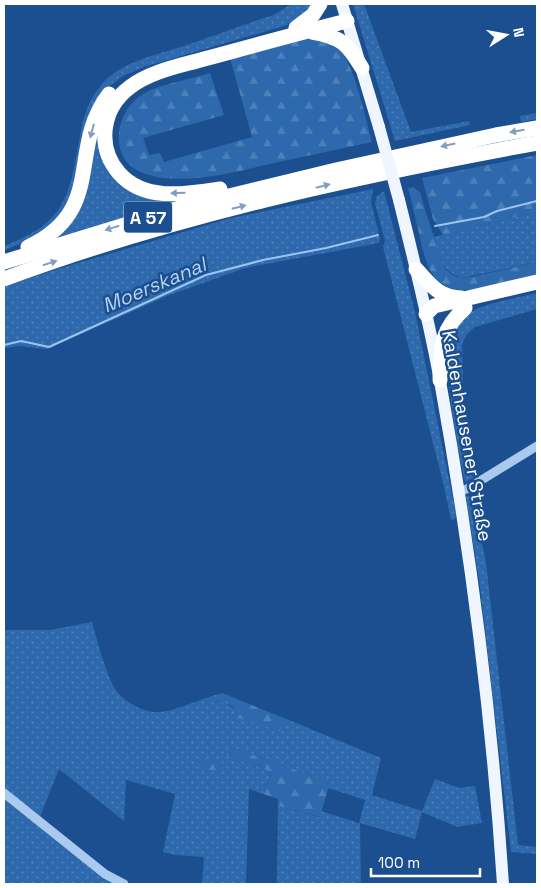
<svg xmlns="http://www.w3.org/2000/svg" width="541" height="888" viewBox="0 0 541 888" font-family="'Space Grotesk',sans-serif">
  <defs>
    <pattern id="grass-dots" width="8" height="8" patternUnits="userSpaceOnUse" patternTransform="scale(1.25)"><rect width="8" height="8" fill="#2e69ad"/><path d="M2 2h.1M6 6h.1" fill="none" stroke="#4d80b9" stroke-width="1.8" stroke-linecap="round"/></pattern>
    <pattern id="forest-firs" width="22" height="20" patternUnits="userSpaceOnUse" patternTransform="scale(1.25)"><rect width="22" height="20" fill="#2e69ad"/><path d="M5 1l3.5 6h-7zM16 11l3.5 6h-7z" fill="#4d80b9"/></pattern>
  </defs>
  <rect width="100%" height="100%" fill="#1b4f8f"/>
  <g fill="url(#grass-dots)">
    <path d="M291 4H314L295 22 287 25 144 67 123 76 108 87 75 187 56 222 28 241 4 250V246C67 222 69 196 80 136 83 116 89 99 102 84 122 61 156 55 184 46 214 36 244 24 274 15Z"/>
    <path d="M353 4H364L411 132 469 121 470 125 395 141Z"/>
    <path d="M537 113V119L521 122 520 116Z"/>
    <path d="M103 119 124 182 195 196 49 240 56 233 91 143Z"/>
    <path d="M373 189 371 202 380 239 379 243 245 268 167 296 47 349 19 346 4 348V287L41 274 231 218Z"/>
    <path d="M384 191 415 312 456 514 455 519 451 520 444 486 383 247 385 241 375 203 377 196Z"/>
    <path d="M537 212V262L462 278C440 270 440 258 434 237Z"/>
    <path d="M537 293V309L475 327 467 334 462 344 464 439 473 478 465 482C459 451 439 357 453 331 456 325 466 315 471 312 484 303 521 297 537 293Z"/>
    <path d="M472 495 486 563 518 845 537 847V854L511 852 480 586 466 497Z"/>
    <path d="M92 622C97 640 106 674 115 689 122 700 141 711 154 712 170 713 188 704 203 699L205 702 220 701 280 731 284 718 381 758 372 795 422 811 435 779 459 788 475 786 482 823 457 827 422 812 415 839 360 823 361 884H277L278 806 319 817 321 811 359 823 365 800 328 788 329 782 229 747 228 755 272 772 263 794 249 789 246 884H202L204 857 175 855 163 852 175 794 126 780 124 821 59 769 39 819 4 789V630H50Z"/>
    <path d="M4 796 118 884H4Z"/>
  </g>
  <g fill="url(#forest-firs)">
    <path d="M295 39C308 39 327 38 337 47 355 63 365 118 372 142 341 149 310 155 279 162 241 170 203 182 163 178 151 176 134 172 126 161 110 139 122 105 145 93 161 84 192 79 210 73L224 115 143 138 149 155 160 153 164 162 252 137 230 58Z"/>
    <path d="M537 155V212L443 235 433 219 422 178Z"/>
    <path d="M413 187 420 192C424 207 429 222 434 237 441 259 442 281 472 277L537 262V276C514 281 489 291 465 290 430 290 425 261 419 233 415 218 412 203 408 188Z"/>
    <path d="M222 693 284 718 280 731 235 717 234 707 220 701 205 702 203 699Z"/>
    <path d="M229 747 330 782 320 817 278 806V799L263 794 272 772 227 755Z"/>
    <path d="M202 759H220L224 765 220 770H202L199 764Z"/>
  </g>
  <g fill="none" stroke-linecap="round" stroke-linejoin="round">
    <g stroke="#9cc4f0" stroke-width="2">
      <path d="M435 226 484 217 497 211 537 201"/>
      <path d="M4 345 21 341 49 347 206 275 263 260 326 248 378 235"/>
    </g>
    <g stroke="#a9c9ee" stroke-width="9">
      <path d="M459 491 467 489 537 446"/>
      <path d="M4 793 105 874 124 884"/>
    </g>
    <g stroke="#f0f6ff" stroke-width="12">
      <path d="M342 4 379 127"/>
      <path d="M399 200C414 260 429 320 440 381 470 547 492 716 503 884"/>
    </g>
    <g stroke="#fff" stroke-width="15">
      <path d="M296 28 313 15 320 4"/>
      <path d="M312 32C341 37 347 43 362 68"/>
      <path d="M220 189C187 194 144 202 119 173 96 146 102 108 130 87 151 71 180 66 204 59 252 46 299 33 347 21"/>
      <path d="M28 247C107 210 67 149 109 94"/>
      <path d="M4 262 180 208 336 170 496 135 537 128"/>
      <path d="M416 269C431 285 438 297 462 298"/>
      <path d="M4 279C176 215 357 176 537 143"/>
      <path d="M426 314 434 306 537 282"/>
      <path d="M440 380C441 348 440 330 465 308"/>
    </g>
    <path stroke="#f0f6ff" stroke-width="12" d="M379 127 399 200"/>
  </g>
  <defs><path id="oneway-solid" d="M-6-.8H1V-3.2L6.5 0L1 3.2V.8H-6Z" transform="scale(1.25)"/></defs>
  <g fill="#829ec1">
    <use href="#oneway-solid" transform="translate(92 131) rotate(105)"/>
    <use href="#oneway-solid" transform="translate(517 131) rotate(170)"/>
    <use href="#oneway-solid" transform="translate(448 145) rotate(168)"/>
    <use href="#oneway-solid" transform="translate(323 186) rotate(-14)"/>
    <use href="#oneway-solid" transform="translate(178 193) rotate(178)"/>
    <use href="#oneway-solid" transform="translate(239 207) rotate(-14)"/>
    <use href="#oneway-solid" transform="translate(112 228) rotate(163)"/>
    <use href="#oneway-solid" transform="translate(50 263) rotate(-18)"/>
  </g>
  <g text-anchor="middle" dominant-baseline="central" stroke-width="5" stroke-linejoin="round" paint-order="stroke">
    <rect fill="#1b4f8f" stroke="#bbcadd" stroke-width="1" x="124" y="201.5" width="48" height="31" rx="4"/>
    <g font-size="18" font-weight="bold" fill="#fff">
      <text x="148" y="217">A 57</text>
    </g>
    <g font-size="19" fill="#fff" stroke="#1b4f8f">
      <text transform="translate(467 436) rotate(80)">Kaldenhausener Straße</text>
    </g>
    <g font-size="20" font-style="italic" fill="#b5d3f5" stroke="#1b4f8f">
      <text transform="translate(154 285) rotate(-23)">Moerskanal</text>
    </g>
  </g>
  <rect width="541" height="888" fill="none" stroke="#ffffff" stroke-width="10"/>
  <g transform="translate(506 35) rotate(79)" stroke="#1b4f8f" stroke-width="4" paint-order="stroke">
  <path d="M0-4L9 19L0 12L-9 19Z" fill="#ffffff"/>
  <text y="-8" font-size="14" font-weight="bold" text-anchor="middle" fill="#ffffff">N</text>
  </g>
  <path d="M371 868v8h109v-8" fill="none" stroke="#ffffff" stroke-width="2.5"/>
  <text x="378" y="868" font-size="15" fill="#ffffff" stroke="#1b4f8f" stroke-width="4" paint-order="stroke">100 m</text>
</svg>
